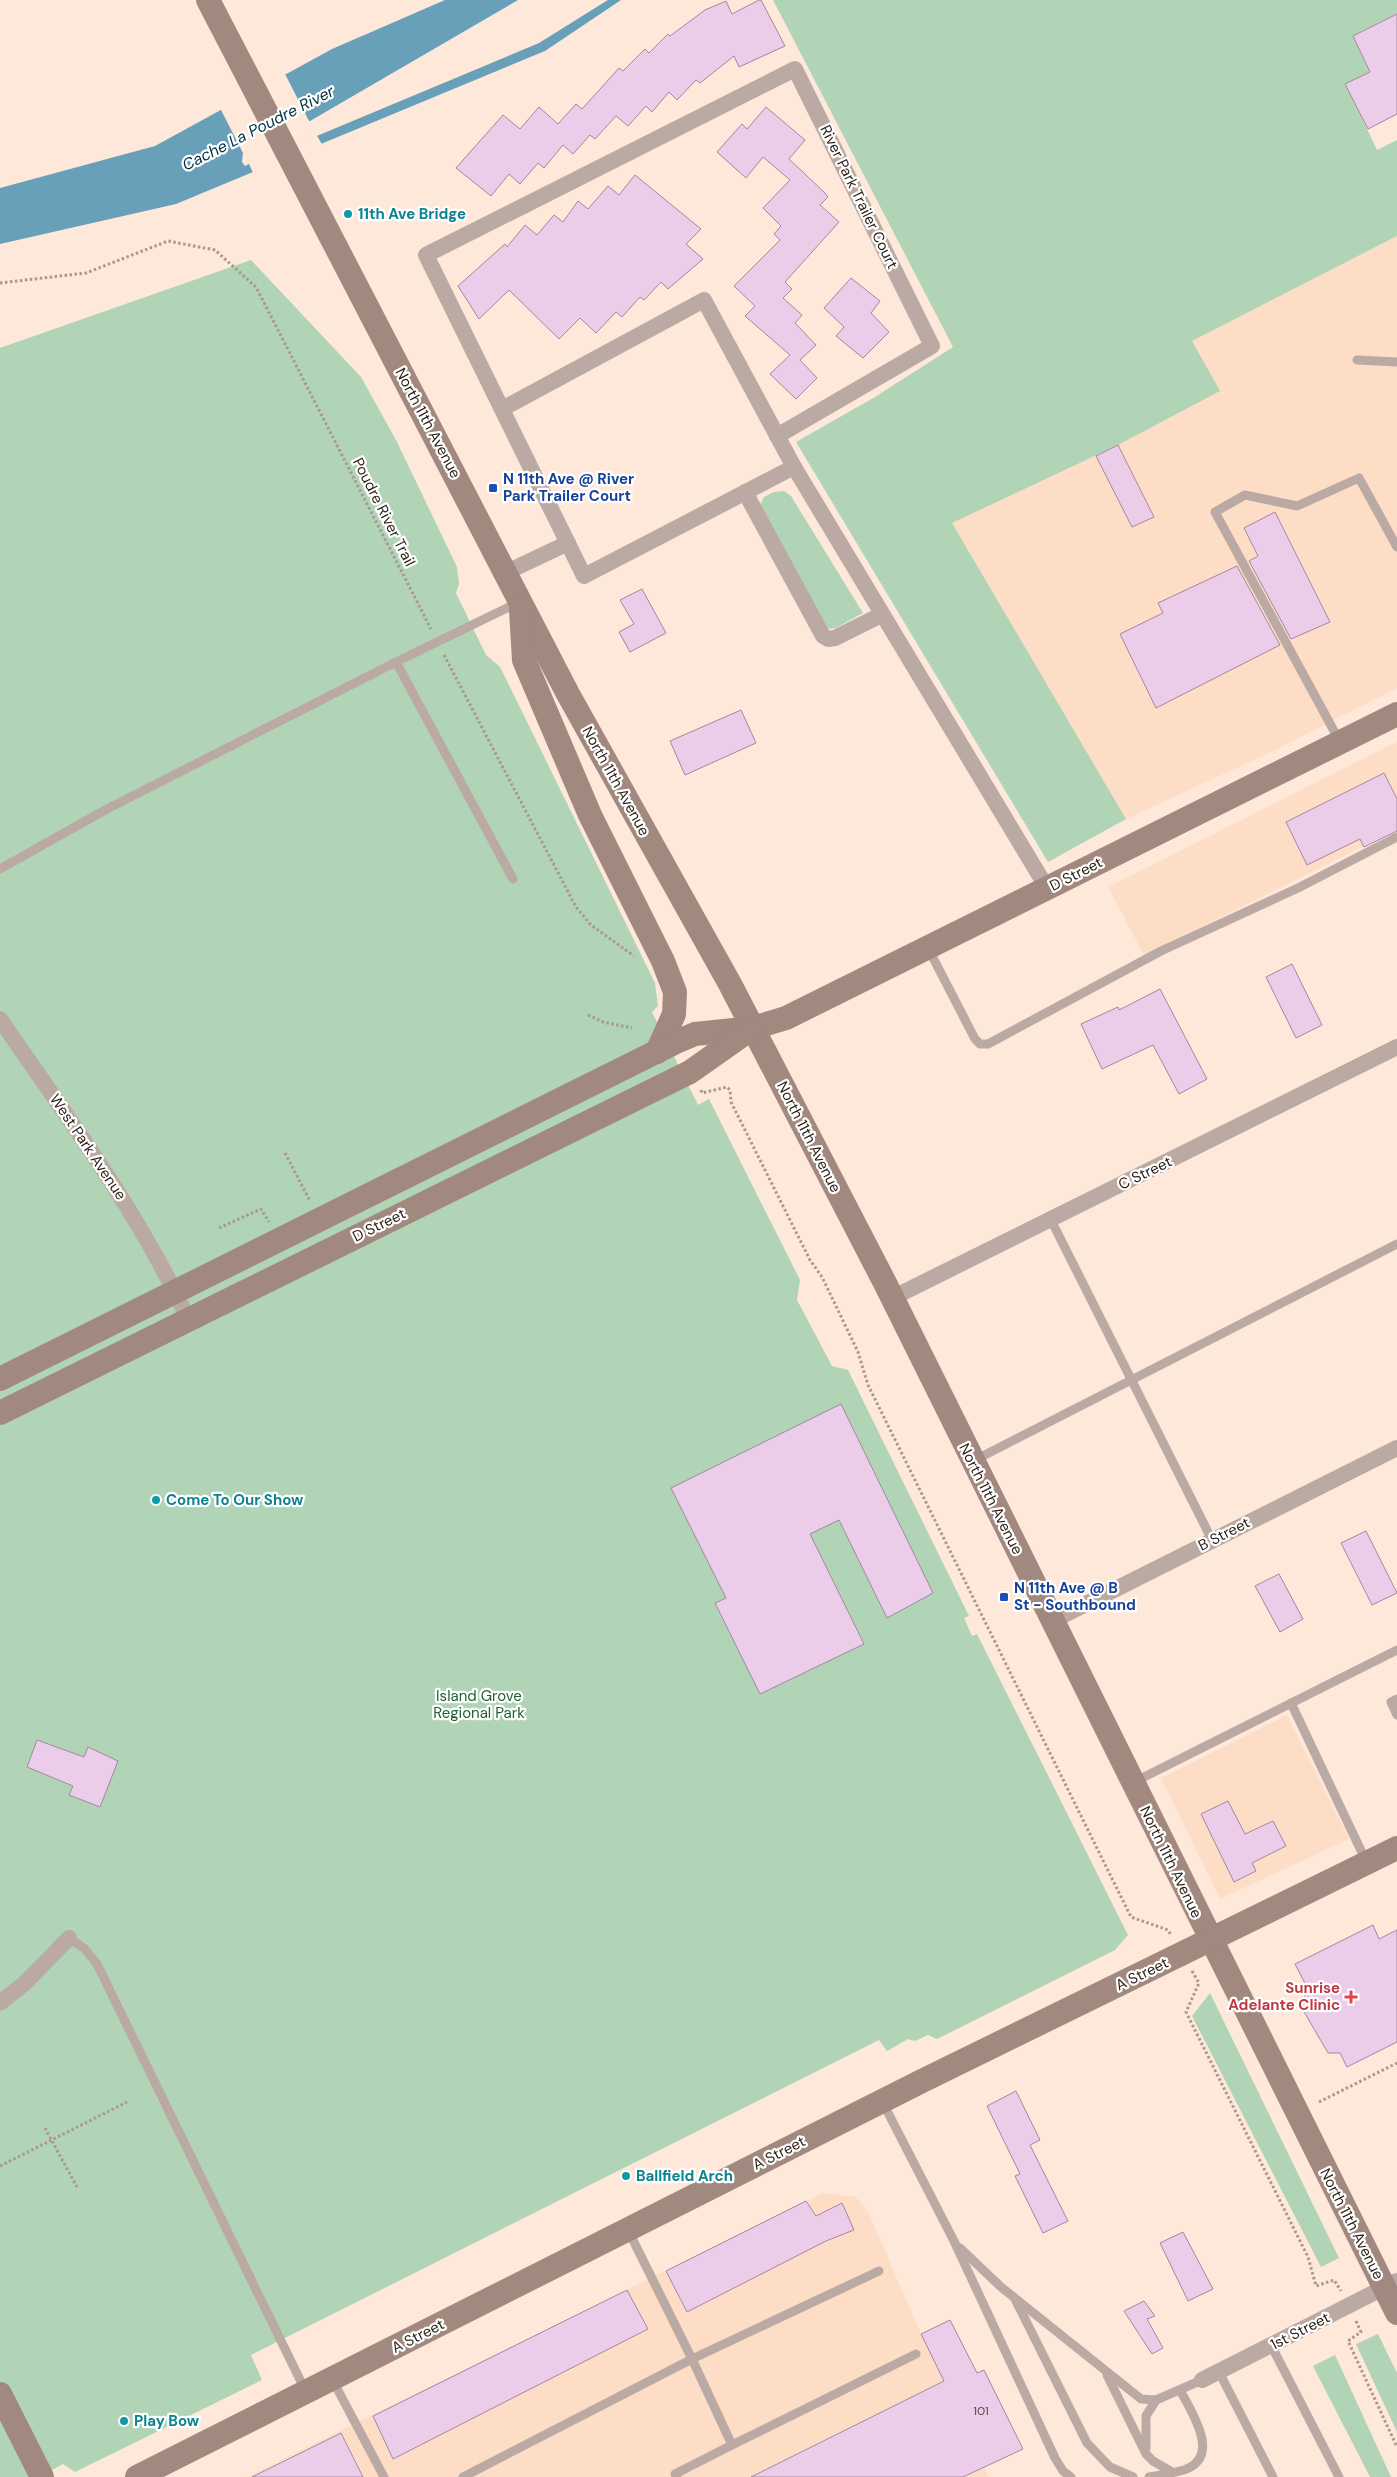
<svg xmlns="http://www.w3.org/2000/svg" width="1397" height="2477" viewBox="0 0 1397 2477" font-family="'DM Sans',sans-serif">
  <rect width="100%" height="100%" fill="#fde8da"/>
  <g fill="#feddc7">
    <path d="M1397 236V688L1269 753 1126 819 952 523 1118 445 1219 391 1191 341Z"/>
    <path d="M1397 742V830L1144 955 1108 887Z"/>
    <path d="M1287 1715 1349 1839 1220 1899 1161 1778Z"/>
    <path d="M823 2193 856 2197 869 2214 921 2334 989 2477H247Z"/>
  </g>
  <g fill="#b1d4b6">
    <path d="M773 0H1397V14L1353 36 1370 72 1346 85 1377 150 1397 140V236L1192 341 1220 391 1118 445 952 523 1126 819 1048 862 796 442 875 397 953 347Z"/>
    <path d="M251 260 361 377 396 440 457 567 459 584 456 593 486 655 500 667 510 687 655 983 658 1006 652 1012 698 1105 709 1099 800 1280 797 1300 832 1366 848 1370 969 1616 964 1618 972 1636 977 1634 1128 1935 1115 1950 937 2039 928 2035 915 2041 908 2039 887 2051 879 2040 251 2355 262 2380 75 2472 63 2464 39 2477H0V348Z"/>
    <path d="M784 491 791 496 863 613 836 628 829 629 819 621 759 507 764 497 774 492Z"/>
    <path d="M1210 1993 1339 2258 1321 2267 1192 2016Z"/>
    <path d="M1378 2334 1397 2373V2432L1356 2344Z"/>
    <path d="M1335 2355 1391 2477H1370L1313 2366Z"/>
  </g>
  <path fill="#689fb9" d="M445 0H518L310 121 300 143 539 43 608 0H621L545 51 176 204 0 244V188L155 146 332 49Z"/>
  <path fill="#fde8da" d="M284 72 309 121H316L311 123 305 139 316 134 323 146 254 175 249 164 245 166 242 162 243 153 220 108Z"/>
  <g fill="#ebcde9" stroke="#a287a1">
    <path d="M759 0H761L785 46 739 67 734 56 700 83 696 80 677 100 669 92 652 112 646 106 628 126 616 116 595 139 590 135 573 154 563 145 544 168 538 163 520 184 509 174 491 196 456 168 503 115 520 129 539 107 558 124 576 104 582 109 619 68 623 71 645 49 649 53 668 34 670 36 705 10 726 1 732 14Z"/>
    <path d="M1397 14V114L1368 129 1345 84 1370 72 1353 36Z"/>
    <path d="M766 107 805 140 789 159 824 192 828 197 820 205 839 222 785 282 792 289 783 298 802 315 795 323 816 345 800 360 817 378 796 399 770 374 790 355 745 316 755 306 734 286 780 240 774 234 781 226 763 208 790 180 763 157 746 178 717 152 742 124 747 129Z"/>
    <path d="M635 175 701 229 686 244 703 259 668 289 661 282 644 300 640 297 622 317 616 312 596 333 580 318 559 339 509 290 479 319 458 286 505 244 507 247 525 225 537 235 554 215 563 222 578 201 588 209 608 186 619 195Z"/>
    <path d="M851 278 880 301 871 313 889 332 863 358 836 336 844 327 824 308Z"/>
    <path d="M1118 445 1154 517 1132 527 1096 456Z"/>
    <path d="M1275 512 1330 622 1291 639 1249 561 1258 556 1244 528Z"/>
    <path d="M1237 566 1280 645 1156 708 1120 634 1163 613 1158 603Z"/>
    <path d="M642 589 666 633 630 652 619 632 634 624 620 600Z"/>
    <path d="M741 710 756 743 685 775 670 741Z"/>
    <path d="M1384 773 1397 799V831L1364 847 1360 839 1307 865 1286 822Z"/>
    <path d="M1292 964 1322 1025 1296 1038 1266 977Z"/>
    <path d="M1160 989 1207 1079 1179 1094 1153 1045 1102 1069 1081 1024 1118 1007 1119 1010Z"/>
    <path d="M841 1404 933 1593 887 1618 839 1520 810 1534 864 1644 760 1694 715 1603 726 1598 671 1488Z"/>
    <path d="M1366 1531 1397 1593 1372 1605 1341 1543Z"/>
    <path d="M1279 1574 1303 1619 1280 1632 1255 1586Z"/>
    <path d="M37 1740 84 1757 88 1747 118 1761 100 1807 69 1795 73 1786 27 1767Z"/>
    <path d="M1228 1801 1245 1834 1273 1821 1286 1846 1252 1863 1256 1871 1234 1882 1201 1814Z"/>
    <path d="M1373 1925 1379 1939 1397 1930V2042L1347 2067 1340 2053H1328L1299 2003 1309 1991 1295 1964Z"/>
    <path d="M1016 2091 1040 2140 1030 2145 1068 2221 1043 2233 1015 2176 1020 2174 987 2106Z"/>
    <path d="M806 2201 816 2216 842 2203 854 2230 826 2241 687 2312 666 2271Z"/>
    <path d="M1183 2232 1213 2289 1188 2301 1160 2243Z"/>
    <path d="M627 2290 648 2329 393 2459 373 2416Z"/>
    <path d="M1144 2301 1155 2316 1147 2319 1163 2348 1152 2354 1124 2311Z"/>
    <path d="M950 2320 977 2373 984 2370 1023 2449 963 2477H751L944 2381 921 2334Z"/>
    <path d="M341 2433 363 2477H252Z"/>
  </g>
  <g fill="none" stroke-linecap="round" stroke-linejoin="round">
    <g stroke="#aa988d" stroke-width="3" stroke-dasharray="2.5 2.5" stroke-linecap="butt">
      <path d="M0 283 86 273 168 241 215 250 256 287 431 629"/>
      <path d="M444 655 576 907 591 925 634 956"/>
      <path d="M588 1015 603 1022 632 1028"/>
      <path d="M701 1090 702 1093 727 1087 730 1090 731 1102 810 1260 822 1277 858 1352 868 1385 1131 1917 1168 1930 1171 1935"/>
      <path d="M285 1153 310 1201"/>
      <path d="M219 1228 261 1209 269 1222"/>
      <path d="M1192 1971 1199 1983 1186 2012 1308 2257 1316 2286 1334 2280 1341 2291"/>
      <path d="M1319 2102 1397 2063"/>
      <path d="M45 2128 77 2187"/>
      <path d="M0 2166 127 2102"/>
      <path d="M1356 2321 1361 2332 1348 2341 1397 2447"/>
    </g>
    <g stroke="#bbaaa3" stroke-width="9">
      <path d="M1357 360 1397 362"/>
      <path d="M1340 742 1215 512 1245 495 1297 506 1359 478 1397 547"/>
      <path d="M0 869 107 809 396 662"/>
      <path d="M513 879 396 662 519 602"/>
      <path d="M928 948 975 1039 980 1044H988L1161 951 1298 888 1397 837"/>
      <path d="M1051 1220 1212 1540"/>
      <path d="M975 1460 1397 1244"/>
      <path d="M1397 1699 1391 1702 1397 1715"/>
      <path d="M1291 1703 1366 1861"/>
      <path d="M1134 1782 1397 1650"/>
      <path d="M69 1938 85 1949 97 1964 306 2392"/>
      <path d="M883 2103 954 2241 1055 2458 1063 2471 1071 2477"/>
      <path d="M628 2230 692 2359 879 2271"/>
      <path d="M960 2248 1001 2287 1141 2399 1156 2400 1202 2380"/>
      <path d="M1015 2299 1087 2443 1110 2467 1133 2477"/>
      <path d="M1271 2345 1339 2477"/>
      <path d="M1219 2372 1273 2477"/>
      <path d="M1107 2375 1146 2454 1153 2461 1172 2472"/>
      <path d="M332 2379 384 2477"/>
      <path d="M1146 2449V2416L1156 2400"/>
      <path d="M463 2477 692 2359 732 2445 916 2354"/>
      <path d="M677 2477 675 2474 732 2445"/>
      <path d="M1149 2477C1161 2475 1173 2473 1184 2470 1222 2457 1192 2413 1180 2390"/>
    </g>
    <g stroke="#bbaaa3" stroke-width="16">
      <path d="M502 409 704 300 794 467 1047 888"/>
      <path d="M777 436 932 346 795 69 426 255 584 576 794 467"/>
      <path d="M745 492 823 636 828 639 835 638 881 615"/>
      <path d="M507 572 568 543"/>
      <path d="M0 1019C67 1117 138 1211 188 1319"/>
      <path d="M892 1298 1397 1047"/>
      <path d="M1052 1621 1397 1448"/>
      <path d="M0 2003 25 1983 69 1938"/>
      <path d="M1202 2380 1397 2281"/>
    </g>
    <g stroke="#a2897f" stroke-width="24">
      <path d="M208 0 568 694 730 984 885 1283 1397 2313"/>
      <path d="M521 610 524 660 590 815 663 961 675 992 674 1014 657 1052"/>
      <path d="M0 1379 676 1042 695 1034 753 1028 786 1018 1397 714"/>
      <path d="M0 1413 690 1072 751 1029"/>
      <path d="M0 2394 42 2477"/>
      <path d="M137 2477 922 2081 1397 1848"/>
    </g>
  </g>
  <g fill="#0f9aa8" stroke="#fff" stroke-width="2">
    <circle cx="348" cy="214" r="5"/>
    <circle cx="156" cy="1500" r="5"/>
    <circle cx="626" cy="2176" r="5"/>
    <circle cx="124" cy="2421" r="5"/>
  </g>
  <g fill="#1a4fb4" stroke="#fff" stroke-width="2">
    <rect x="488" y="483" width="10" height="10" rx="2.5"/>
    <rect x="999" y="1592" width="10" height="10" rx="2.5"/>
  </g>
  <path fill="#e0444e" stroke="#fff" stroke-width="2" d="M1348.5 1989.5h5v5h5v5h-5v5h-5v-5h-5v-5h5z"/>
  <g text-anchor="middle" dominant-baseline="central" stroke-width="4.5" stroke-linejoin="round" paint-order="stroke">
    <g font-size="12" fill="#5a494a">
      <text x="981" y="2411">101</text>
    </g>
    <g font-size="15" fill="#291d15" stroke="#fff">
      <text transform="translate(859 197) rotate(64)">River Park Trailer Court</text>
      <text transform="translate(428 423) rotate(62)">North 11th Avenue</text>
      <text transform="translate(384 512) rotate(63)">Poudre River Trail</text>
      <text transform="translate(616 781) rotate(61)">North 11th Avenue</text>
      <text transform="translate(1076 874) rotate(-27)">D Street</text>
      <text transform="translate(809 1137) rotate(63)">North 11th Avenue</text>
      <text transform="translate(88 1147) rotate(56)">West Park Avenue</text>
      <text transform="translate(1145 1173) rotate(-26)">C Street</text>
      <text transform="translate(379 1225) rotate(-26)">D Street</text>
      <text transform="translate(991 1499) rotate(63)">North 11th Avenue</text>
      <text transform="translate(1224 1534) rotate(-27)">B Street</text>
      <text transform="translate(1171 1862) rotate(64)">North 11th Avenue</text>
      <text transform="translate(1142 1974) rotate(-26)">A Street</text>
      <text transform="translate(779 2153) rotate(-27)">A Street</text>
      <text transform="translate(1352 2224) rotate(63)">North 11th Avenue</text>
      <text transform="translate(1300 2331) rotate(-27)">1st Street</text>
      <text transform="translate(418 2336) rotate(-27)">A Street</text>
    </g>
    <g font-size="15" font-weight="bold" fill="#0d838f" stroke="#fff" text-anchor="start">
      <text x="358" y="214">11th Ave Bridge</text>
      <text x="166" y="1500">Come To Our Show</text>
      <text x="636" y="2176">Ballfield Arch</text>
      <text x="134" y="2421">Play Bow</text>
    </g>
    <g font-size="15" font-weight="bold" fill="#164399" stroke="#fff" text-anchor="start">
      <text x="503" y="479">N 11th Ave @ River<tspan x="503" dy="17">Park Trailer Court</tspan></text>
      <text x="1014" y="1588">N 11th Ave @ B<tspan x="1014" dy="17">St - Southbound</tspan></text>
    </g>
    <g font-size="15" fill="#216132" stroke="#fff">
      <text x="479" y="1696">Island Grove<tspan x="479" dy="17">Regional Park</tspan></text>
    </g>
    <g font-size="15" font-weight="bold" fill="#be3a42" stroke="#fff" text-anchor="end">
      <text x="1340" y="1988">Sunrise<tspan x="1340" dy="17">Adelante Clinic</tspan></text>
    </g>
    <g font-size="16" font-style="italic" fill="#003143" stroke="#fff">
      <text transform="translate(258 128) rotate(-27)">Cache La Poudre River</text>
    </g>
  </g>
</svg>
